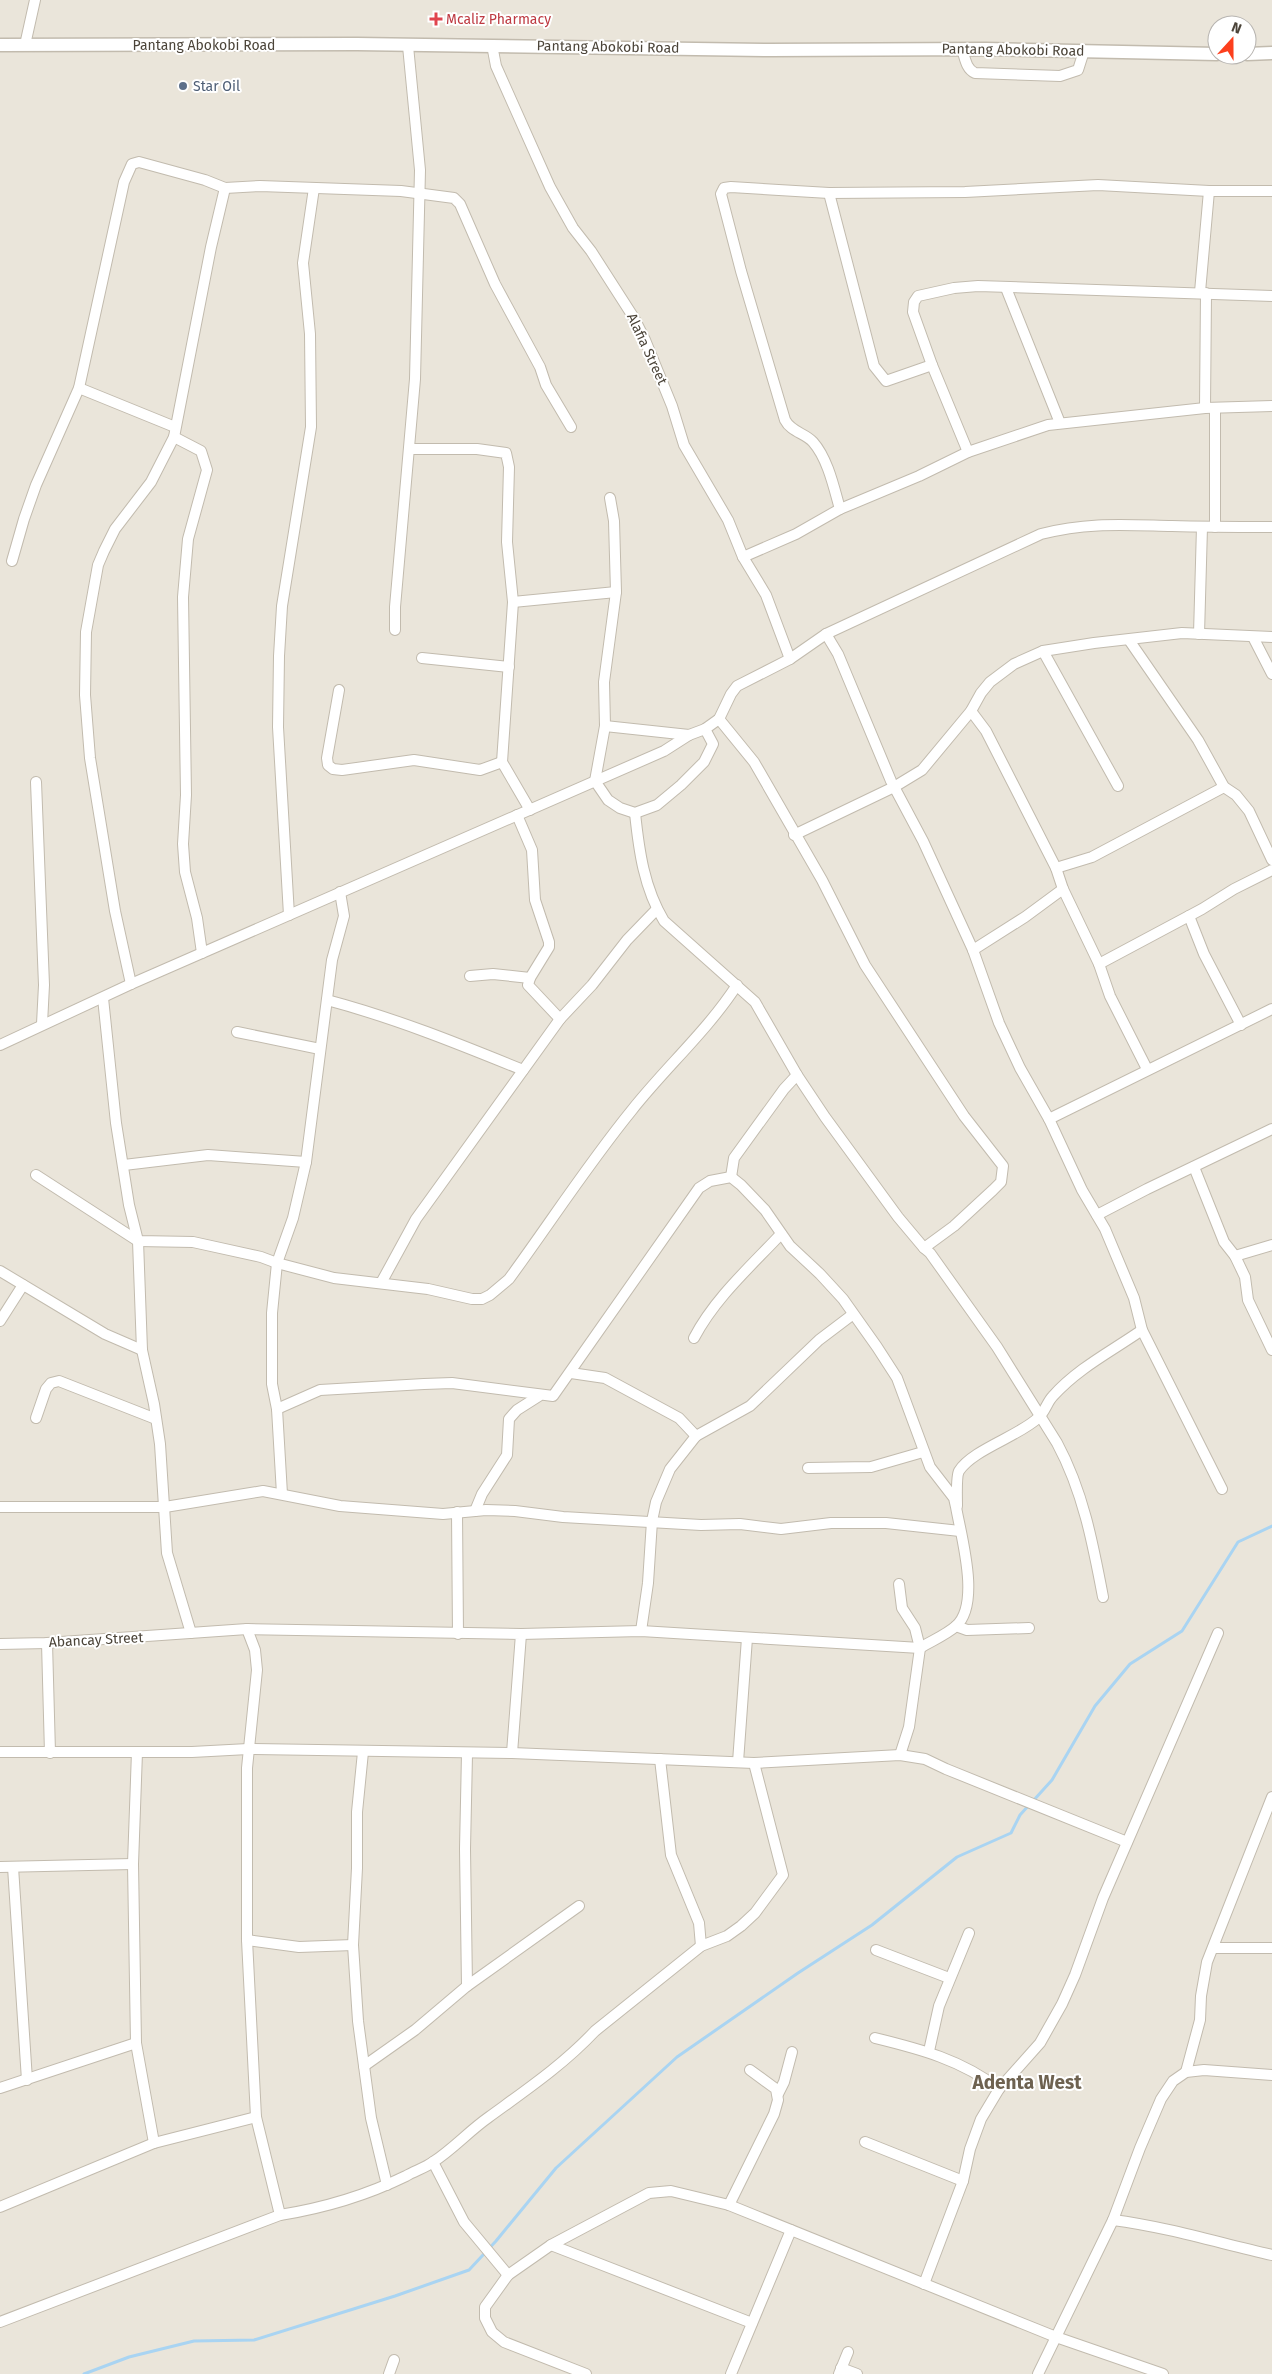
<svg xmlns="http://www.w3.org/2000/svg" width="1272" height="2374" viewBox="0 0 1272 2374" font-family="'Fira Sans',sans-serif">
  <rect width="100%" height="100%" fill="#f6f3ec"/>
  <path fill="#eae5da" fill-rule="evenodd" d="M0 0H1272V2374H0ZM1217 25H1247V55H1217Z"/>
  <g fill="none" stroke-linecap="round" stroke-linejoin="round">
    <g stroke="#a9d4f2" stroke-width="3">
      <path d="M1033 1801 1052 1780 1095 1706 1130 1664 1182 1631 1238 1542 1272 1526"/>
      <path d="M84 2374 129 2357 194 2341 254 2340 395 2296 469 2270 496 2241 556 2168 677 2057 798 1973 872 1925 957 1857 1011 1833 1020 1815 1029 1805"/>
    </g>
    <g stroke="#c2bbae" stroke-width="12">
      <g id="minor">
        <path d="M25 45 35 0"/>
        <path d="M492 45 496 66 550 187 573 228 591 251 634 318 645 340 672 406 684 445 728 520 743 557 766 595 790 659"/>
        <path d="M962 49C965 58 966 69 975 73L1060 76 1078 70 1084 51"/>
        <path d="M829 193 874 366 886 381 932 365"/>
        <path d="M1006 288 1060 423"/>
        <path d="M1200 292 1209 191"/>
        <path d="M79 388 175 427"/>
        <path d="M1205 408 1206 293"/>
        <path d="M174 437 201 451 207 470 188 539 183 597 186 795 183 844 185 872 197 918 202 953"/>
        <path d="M410 449H477L506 453 509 467 507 542 513 602 502 762 530 810"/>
        <path d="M968 452 932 365 913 312 914 302 918 296 954 288 978 286 1272 296"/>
        <path d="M610 498 614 521 616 592 604 682 605 726 595 781 608 800 620 808 635 813 657 805 681 785 704 762 713 744 705 729"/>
        <path d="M840 509C834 488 828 459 813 442 805 433 791 432 785 420L741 271 721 194 724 188 731 187 829 193 965 192 1098 185 1209 191H1272"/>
        <path d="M1215 527V408"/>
        <path d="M743 557 796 534 840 509 919 476 968 452 1048 425 1205 408 1272 406"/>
        <path d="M12 561 24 519 36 485 79 388 124 182 132 164 139 162 205 180 225 188 260 186 401 191 454 198 460 204 495 284 540 367 546 385 571 427"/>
        <path d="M513 602 616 592"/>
        <path d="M395 630V607L415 379 420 170 408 46"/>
        <path d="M826 634 838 654 891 781 923 841 973 950 999 1023 1020 1068 1049 1119 1082 1190 1105 1229 1134 1298 1142 1330 1222 1489"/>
        <path d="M1199 634 1202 527"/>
        <path d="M1253 637 1272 674"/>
        <path d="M1129 640 1198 740 1224 787 1236 795 1249 811 1272 860"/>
        <path d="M1043 651 1118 786"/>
        <path d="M422 658 509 667"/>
        <path d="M339 690 327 758 328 765 333 769 342 770 414 760 480 770 502 762"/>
        <path d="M971 711 986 731 1056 868 1063 889 1099 964 1110 996 1147 1069"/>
        <path d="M719 719 754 762 822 880 865 965 964 1116 1003 1166 1001 1182 993 1190 954 1226 924 1248"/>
        <path d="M605 726 689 735"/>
        <path d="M36 782 44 985 42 1024"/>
        <path d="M635 813C639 851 644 888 664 921L755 1002 797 1075 825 1117 898 1217 924 1248 930 1253 997 1347 1057 1443C1083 1491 1093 1544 1103 1597"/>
        <path d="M517 815 532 850 535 900 549 942V947L530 978 528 985 560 1019"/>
        <path d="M794 835 894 787 922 770 971 711 981 693 990 682 1014 664 1043 651 1094 643 1182 633 1272 637"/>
        <path d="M1056 868 1092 857 1224 787"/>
        <path d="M289 915 278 727 279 656 282 606 311 427 310 334 303 263 314 188"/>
        <path d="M1189 916 1204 954 1241 1025"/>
        <path d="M973 950 1025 917 1063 889"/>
        <path d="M1099 964 1202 909 1234 889 1272 870"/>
        <path d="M470 976 493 974 530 978"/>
        <path d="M131 984 115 911 90 758 85 695 86 632 98 565 104 551 115 529 151 482 174 437 211 247 225 188"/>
        <path d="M103 998 116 1123 129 1205 138 1241 142 1350 154 1404 160 1444 167 1553 191 1633"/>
        <path d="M327 1000C395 1018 459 1044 523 1070"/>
        <path d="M237 1032 320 1049"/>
        <path d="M0 1045 131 984 664 751 689 735 705 729 719 719 731 694 737 686 790 659 826 634 1041 534C1088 522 1124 525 1172 526 1205 527 1239 527 1272 527"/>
        <path d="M1049 1119 1272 1009"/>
        <path d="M124 1165 208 1155 306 1162"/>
        <path d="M1194 1167 1224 1242 1235 1256 1245 1277 1248 1300 1272 1350"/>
        <path d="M36 1175 138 1241 193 1242 261 1257 277 1263 334 1278 428 1289 472 1299H482L490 1295 509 1279C550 1223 588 1164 632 1110 666 1067 707 1031 737 985"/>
        <path d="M731 1177 734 1158 784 1089 797 1075"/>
        <path d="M1097 1215 1147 1189 1272 1129"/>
        <path d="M1235 1256 1272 1245"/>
        <path d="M0 1271 105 1334 142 1350"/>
        <path d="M381 1283 416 1219 560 1019 592 985 627 940 657 909"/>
        <path d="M0 1321 23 1285"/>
        <path d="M694 1338C715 1298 750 1267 781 1234"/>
        <path d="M571 1373 605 1378 679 1418 696 1436"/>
        <path d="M277 1409 320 1390 424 1384 452 1383 553 1396 699 1188 710 1181 731 1177 741 1185 765 1210 790 1246 820 1274 843 1299 877 1347 897 1378 930 1467 954 1498 956 1507C961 1536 981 1604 956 1626 946 1635 931 1641 920 1648L641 1631 521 1634"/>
        <path d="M36 1418 46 1389 51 1383 59 1381 156 1419"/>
        <path d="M808 1468 871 1467 923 1452"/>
        <path d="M282 1494 277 1409 272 1384V1313L277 1263 293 1218 306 1162 332 960 344 916 340 892"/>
        <path d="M957 1506C957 1498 956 1476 959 1471 972 1450 1019 1436 1038 1418 1045 1412 1047 1402 1053 1396 1078 1368 1112 1351 1142 1330"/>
        <path d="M0 1507H165L263 1491 340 1506 443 1514 486 1510 515 1511 563 1517 701 1525 740 1524 781 1529 831 1523H886L960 1531"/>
        <path d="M475 1511 482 1494 507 1455 509 1419 517 1410 539 1396"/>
        <path d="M457 1512 458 1634"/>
        <path d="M899 1584 902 1608 915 1628 920 1648 909 1727 900 1755"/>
        <path d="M956 1626 967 1630 1029 1628"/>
        <path d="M247 1629 255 1650 257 1670 247 1768V1940L256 2117 280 2215"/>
        <path d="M641 1631 648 1583 652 1521 656 1502 670 1469 696 1436 750 1406 819 1340 852 1315"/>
        <path d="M47 1643 50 1753"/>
        <path d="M0 1644 47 1643 247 1629 521 1634 512 1753"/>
        <path d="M0 1752H192L248 1749 512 1753 754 1763 900 1755 925 1759 946 1769 1127 1842"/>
        <path d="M137 1752 133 1864 136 2043 154 2143"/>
        <path d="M363 1752 357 1812V1868L353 1945 358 2021 371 2118 387 2185"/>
        <path d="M660 1759 671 1855 699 1923 701 1946"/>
        <path d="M738 1762 747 1638"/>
        <path d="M0 1867 133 1864"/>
        <path d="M13 1867 27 2080"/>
        <path d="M247 1940 299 1947 353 1945"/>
        <path d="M1213 1948H1272"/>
        <path d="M876 1950 949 1978"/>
        <path d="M467 1986 579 1906"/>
        <path d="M875 2038C920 2049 962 2060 999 2089"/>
        <path d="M929 2051 939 2006 969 1933"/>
        <path d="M364 2066 415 2030 467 1986 465 1849 467 1754"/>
        <path d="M1186 2072 1200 2020 1201 1996 1207 1962 1272 1797"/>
        <path d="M0 2088 136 2043"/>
        <path d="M778 2094 784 2082 792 2052"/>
        <path d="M865 2142 963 2181"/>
        <path d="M433 2162 464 2222 508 2275 551 2245 649 2193 671 2191 729 2205 1056 2337 1163 2374"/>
        <path d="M729 2205 774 2114 778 2100 776 2089 750 2070"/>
        <path d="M0 2207 154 2143 256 2117"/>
        <path d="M1113 2220C1167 2227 1219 2243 1272 2255"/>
        <path d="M551 2245 752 2323"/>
        <path d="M508 2275 485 2307V2318L492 2332 504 2342 586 2374"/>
        <path d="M924 2284 963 2181 970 2149 981 2119 999 2089 1040 2043 1062 2004 1075 1975 1103 1898 1218 1633"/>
        <path d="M0 2322 280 2215C324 2208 365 2196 406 2176 414 2171 425 2168 433 2162 453 2149 469 2131 489 2117 526 2090 563 2065 595 2031L701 1946 727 1936 741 1926 755 1913 783 1875 754 1763"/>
        <path d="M841 2368 857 2374"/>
        <path d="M389 2374 394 2360"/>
        <path d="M731 2374 791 2230"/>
        <path d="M839 2374 848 2352"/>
        <path d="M1038 2374 1113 2220 1140 2148 1161 2099 1173 2081 1186 2072 1204 2070 1272 2075"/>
      </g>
    </g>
    <g stroke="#c2bbae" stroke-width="15">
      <g id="tertiary">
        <path d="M0 45 357 44 769 50 986 49 1217 54"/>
        <path d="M1247 54 1272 53"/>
      </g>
    </g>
    <use href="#minor" stroke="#fff" stroke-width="10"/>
    <use href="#tertiary" stroke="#fff" stroke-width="12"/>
  </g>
  <path fill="#e0444e" stroke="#fff" stroke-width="2" d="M433.5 11.5h5v5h5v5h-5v5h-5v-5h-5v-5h5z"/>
  <circle fill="#5c6f8a" stroke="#fff" stroke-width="2" cx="183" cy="86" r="5"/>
  <g text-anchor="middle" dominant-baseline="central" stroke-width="4" stroke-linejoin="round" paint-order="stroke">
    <g font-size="14" fill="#be3a42" stroke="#fff" text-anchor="start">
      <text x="446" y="19">Mcaliz Pharmacy</text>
    </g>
    <g font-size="14" fill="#4b4439" stroke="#fff">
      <text x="204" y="45">Pantang Abokobi Road</text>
      <text transform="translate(608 47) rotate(1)">Pantang Abokobi Road</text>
      <text transform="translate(1013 50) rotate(1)">Pantang Abokobi Road</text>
      <text transform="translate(647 349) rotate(65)">Alafia Street</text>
      <text transform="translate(96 1640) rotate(-3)">Abancay Street</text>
    </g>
    <g font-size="14" fill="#4e5e75" stroke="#fff" text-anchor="start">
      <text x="193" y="86">Star Oil</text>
    </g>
    <g font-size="19" font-weight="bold" fill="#6e6250" stroke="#fff">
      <text x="1027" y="2082">Adenta West</text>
    </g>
  </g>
  <g transform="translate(1232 40) rotate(21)"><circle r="24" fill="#ffffff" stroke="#b7b4b0"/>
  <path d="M0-4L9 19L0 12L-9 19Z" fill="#fc3f1d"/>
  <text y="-8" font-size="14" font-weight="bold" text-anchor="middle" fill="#4b4439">N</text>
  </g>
</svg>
